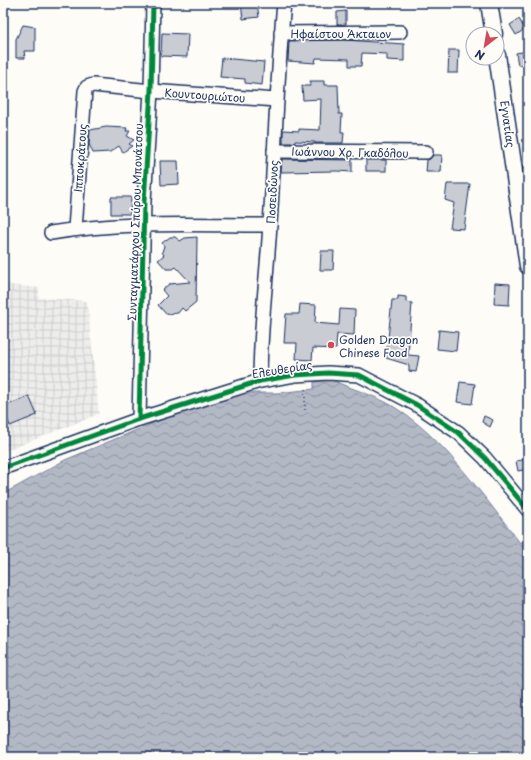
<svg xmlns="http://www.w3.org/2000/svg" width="531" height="760" viewBox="0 0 531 760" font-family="'Playpen Sans',sans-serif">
  <defs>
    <pattern id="industrial-grid" width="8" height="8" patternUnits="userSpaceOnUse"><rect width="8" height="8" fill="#edeeec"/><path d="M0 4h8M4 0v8" fill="none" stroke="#cbcccd"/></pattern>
    <pattern id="water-waves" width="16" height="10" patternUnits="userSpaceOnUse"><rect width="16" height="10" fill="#b3b8c5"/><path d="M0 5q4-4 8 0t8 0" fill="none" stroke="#9196a3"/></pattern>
  </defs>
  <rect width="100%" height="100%" fill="#fdfcf7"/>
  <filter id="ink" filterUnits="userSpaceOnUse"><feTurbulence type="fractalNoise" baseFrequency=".025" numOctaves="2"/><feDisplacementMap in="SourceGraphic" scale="8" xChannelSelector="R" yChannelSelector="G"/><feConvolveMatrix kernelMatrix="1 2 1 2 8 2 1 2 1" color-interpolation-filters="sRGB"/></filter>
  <g filter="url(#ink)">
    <path fill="url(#industrial-grid)" d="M3 284 39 288V298L87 301 99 414 3 452Z"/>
    <path fill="url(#water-waves)" stroke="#76819c" d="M332 380C351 389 372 394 391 405 431 429 461 467 490 504 500 517 510 529 520 543L528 538V757H3V494L65 460 199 404 230 393H277L314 389V382Z"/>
    <g fill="#c9ccd3" stroke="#1b2f5e">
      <path d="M241 3H257L259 17 243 19Z"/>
      <path d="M346 11V24L337 25V12Z"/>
      <path d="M519 19 525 29 516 35 510 25Z"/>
      <path d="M23 25 35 27V51H24L25 58H16V39Z"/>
      <path d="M162 33 188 34 187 57 161 56Z"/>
      <path d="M344 40 404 44V61L387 60V54L362 53 361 66H349V59L316 58 315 63 288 61 289 41Z"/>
      <path d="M449 50H459L458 73H448Z"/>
      <path d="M528 51V64L518 65 516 53Z"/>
      <path d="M222 58 264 62 262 85 245 83V79L220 77Z"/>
      <path d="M310 81H324V85H338L339 114H342L341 132H344L343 143H315V142L295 141V143H283V130L299 131V129L320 130 321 99 303 100 302 86H310Z"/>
      <path d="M106 127 127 128 126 131H130L127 136 134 140 129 144 132 146 123 152 119 146 110 152 93 153 89 144 90 130Z"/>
      <path d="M433 155H442L441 172H426L427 160 430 159Z"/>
      <path d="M282 159 352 160V172L337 171 281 172Z"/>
      <rect x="366" y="160" width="20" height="11"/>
      <path d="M160 161H178L179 184 161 185Z"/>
      <path d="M447 184H470L464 229 450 228 454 203 445 200Z"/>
      <path d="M111 197H131L130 214H111Z"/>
      <path d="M170 237H175L180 241 185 238 197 237 196 302 185 311 182 308 178 313 166 314 158 305 167 296 162 290 169 284 190 282 176 267 173 269H166L158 260 164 255 162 252 164 246 162 243Z"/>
      <path d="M321 251H334L333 270H320Z"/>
      <path d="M495 283 510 284 509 305 494 304Z"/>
      <path d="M398 296 406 297V302L412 303 408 355 419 356 416 372 409 371V365L386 358 392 300H398Z"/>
      <path d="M300 304 316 305 315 323 339 325 340 309 355 310 354 335 337 334 336 349 313 348 312 360 296 359 297 343H284L286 314H299Z"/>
      <path d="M439 330 458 332 456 351 437 349Z"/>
      <path d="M460 382 475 384 472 404 457 402Z"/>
      <path d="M29 396 37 415 10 426 3 407Z"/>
      <path d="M484 416 493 420 490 427 482 422Z"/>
      <path d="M528 459V469L518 471 516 461Z"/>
    </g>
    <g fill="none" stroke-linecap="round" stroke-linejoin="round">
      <g stroke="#1b2f5e" stroke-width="16">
        <g id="minor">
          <path d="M281 33 400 32"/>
          <path d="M274 151 426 152"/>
          <path d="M75 229 85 91 87 87 93 85 151 91 276 100"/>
          <path d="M51 233C123 221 198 225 270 225"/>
          <path d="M260 381C260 328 267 276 270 224 275 150 277 77 284 3"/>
          <path d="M139 419 144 201 151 91 153 3"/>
          <path d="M3 468 139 419 260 381 295 375 328 373 359 375 417 405 459 433 485 458 528 510"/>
        </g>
      </g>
      <g stroke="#1b2f5e" stroke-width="19">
        <g id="major">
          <path d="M489 3 494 34"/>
          <path d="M497 55 528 266"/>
        </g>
      </g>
      <path stroke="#1b2f5e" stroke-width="1.5" stroke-dasharray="1 3" stroke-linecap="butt" d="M305 389V410"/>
      <use href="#minor" stroke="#fdfcf7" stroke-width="13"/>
      <use href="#major" stroke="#fdfcf7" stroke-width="16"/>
      <g stroke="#fdfcf7" stroke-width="8">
        <g id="cycleway">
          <path d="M139 419 144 201 151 91 153 3"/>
          <path d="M3 468 139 419 260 381 295 375 328 373 359 375 417 405 459 433 485 458 528 510"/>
        </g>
      </g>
      <use href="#cycleway" stroke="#00873e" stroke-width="5"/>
    </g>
  </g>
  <circle fill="#d1495b" stroke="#fdfcf7" stroke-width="1.5" cx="331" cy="345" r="4"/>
  <g text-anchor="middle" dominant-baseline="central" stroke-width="3.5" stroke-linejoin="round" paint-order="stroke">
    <g font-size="11" fill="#1b2f5e" stroke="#fdfcf7">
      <text x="341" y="33">Ηφαίστου Άκταιον</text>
      <text transform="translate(205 95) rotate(4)">Κουντουριώτου</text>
      <text transform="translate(508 124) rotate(82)">Εγνατίας</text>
      <text transform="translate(350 152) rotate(1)">Ιωάννου Χρ. Γκαδόλου</text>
      <text transform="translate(80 158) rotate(-86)">Ιπποκράτους</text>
      <text transform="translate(272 192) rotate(-87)">Ποσειδώνος</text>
      <text transform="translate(135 222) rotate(-88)">Συνταγματάρχου Σπύρου Μπονάτσου</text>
      <text transform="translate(282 369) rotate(-9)">Ελευθερίας</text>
    </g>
    <g font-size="11" fill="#1b2f5e" stroke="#fdfcf7" text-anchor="start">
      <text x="339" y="339">Golden Dragon<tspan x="339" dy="13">Chinese Food</tspan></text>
    </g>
  </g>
  <rect width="531" height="760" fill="none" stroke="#fdfcf7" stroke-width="16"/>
  <rect x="8" y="8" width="515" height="744" fill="none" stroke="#1b2f5e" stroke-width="1.5" filter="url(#ink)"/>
  <g transform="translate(485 46) rotate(211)"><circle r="19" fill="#fdfcf7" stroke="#a3aaba"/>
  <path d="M0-3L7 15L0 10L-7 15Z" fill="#d1495b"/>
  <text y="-6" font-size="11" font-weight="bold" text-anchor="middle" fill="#1b2f5e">N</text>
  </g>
</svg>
